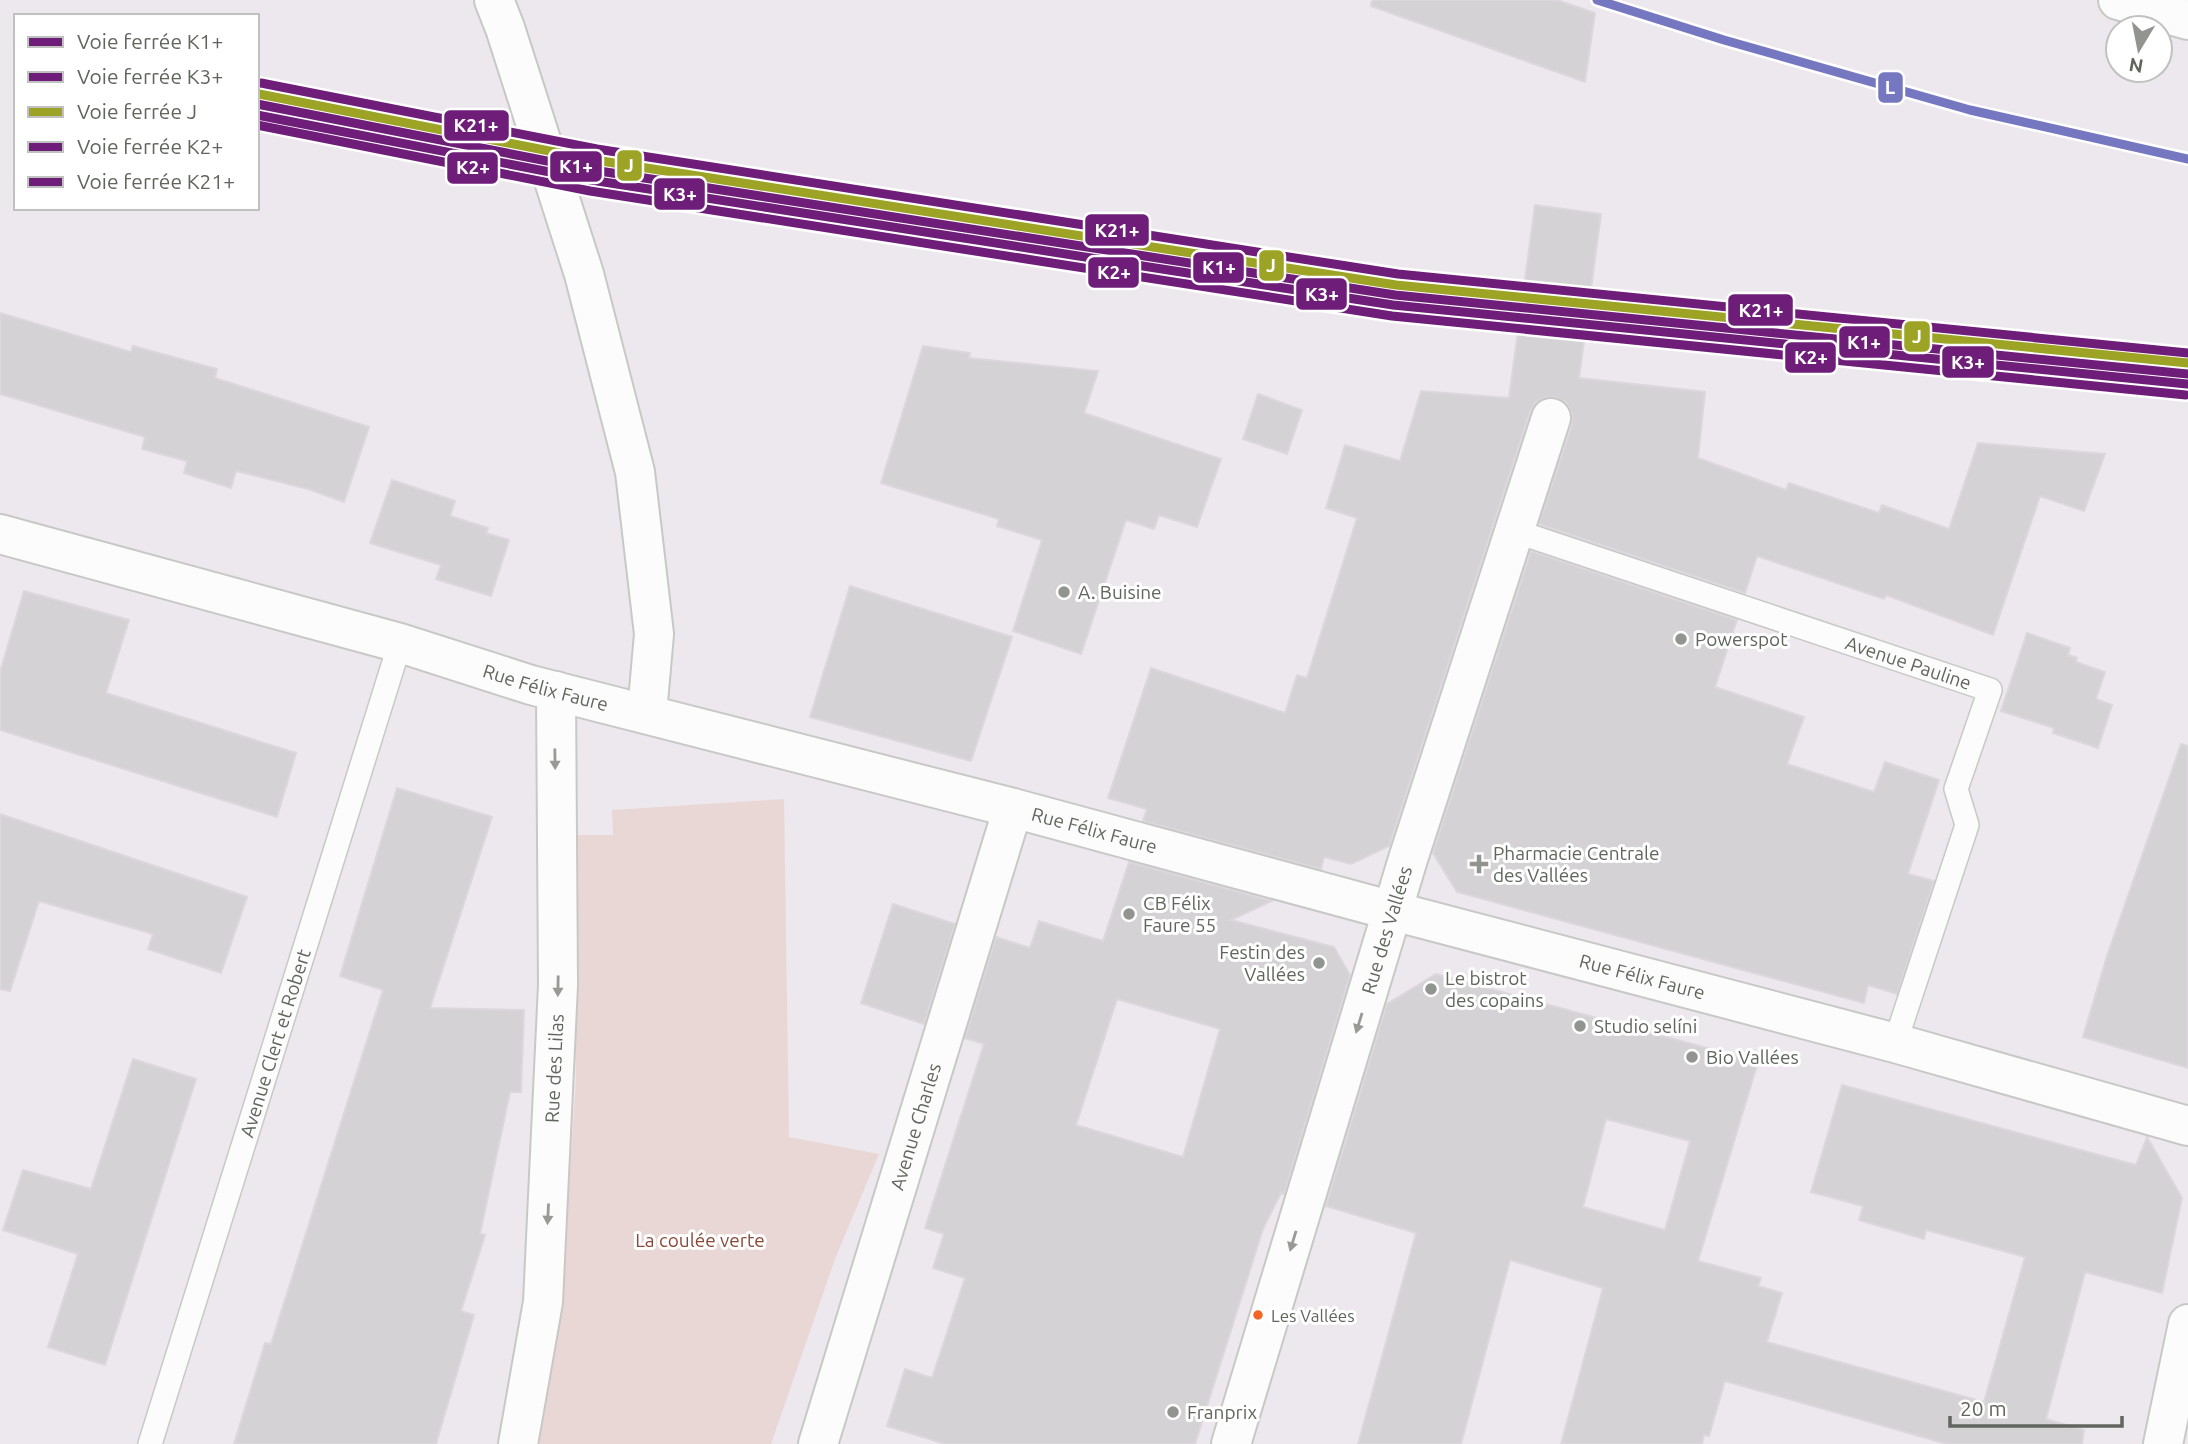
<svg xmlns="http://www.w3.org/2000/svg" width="2188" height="1444" viewBox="0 0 2188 1444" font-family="Ubuntu,sans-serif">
  <rect width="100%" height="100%" fill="#ede8ed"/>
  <path fill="#e9d7d6" d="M784 799 789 1137 879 1154 835 1259 771 1444H537L554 1355 567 1217 576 1078 572 835H613L612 810Z"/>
  <g fill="#d4d2d5" stroke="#dcd7dc" stroke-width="2" fill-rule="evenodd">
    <path d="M1372 0H1557L1595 13 1585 82 1371 6Z"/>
    <path d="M1535 205 1601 214 1579 378 1705 392 1698 458 1786 490 1789 483 1879 513 1882 505 1949 529 1978 443 2105 454 2084 511 2040 496 1993 635 1886 595 1884 599 1757 556 1745 593 1539 524 1572 425V414L1567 403 1557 397H1546L1536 402 1530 411 1389 846 1351 864 1324 857 1321 869 1143 821 1147 809 1108 798 1151 668 1285 713 1297 675 1307 678 1357 518 1326 508 1345 445 1400 461 1421 391 1509 398Z"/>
    <path d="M0 313 131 352 133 346 217 369 215 378 369 427 344 502 308 489 236 471 231 488 184 473 187 461 142 449 145 437 0 394Z"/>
    <path d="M923 346 970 353 969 358 1098 371 1084 413 1221 459 1197 527 1159 515 1154 529 1126 520 1081 654 1013 631 1042 540 997 526 999 519 881 483Z"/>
    <path d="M1258 394 1302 410 1287 454 1243 439Z"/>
    <path d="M392 480 455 501 450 516 488 528 486 533 509 540 491 596 436 579 441 565 370 543Z"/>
    <path d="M1531 551 1737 620 1715 687 1804 717 1787 764 1874 792 1885 762 1939 780 1908 874 1934 881 1897 994 1868 985 1864 1003 1457 892 1433 853Z"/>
    <path d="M850 586 1012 637 971 761 810 717Z"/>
    <path d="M24 591 129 620 106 693 296 753 277 817 0 730V672Z"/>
    <path d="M2027 633 2070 648 2068 655 2077 658 2076 662 2105 672 2096 699 2112 705 2098 748 2053 733 2054 728 2001 711Z"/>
    <path d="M2181 744 2188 746V1068L2083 1037 2107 956Z"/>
    <path d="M397 788 492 817 430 1008 524 1010 521 1092H510L480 1234 485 1235 461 1311 474 1315 436 1444H234L265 1343 271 1344 383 990 340 976Z"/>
    <path d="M0 814 247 897 221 973 148 949 153 934 39 901 10 991 0 989Z"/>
    <path d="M1129 862 1272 901 1231 920 1334 947 1350 975 1284 1194 1281 1193 1263 1229 1195 1444H945L887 1426 905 1369 932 1378 965 1278 933 1268 944 1234 925 1228 984 1044 965 1038 996 937 1030 948 1039 921 1103 941ZM1117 999 1220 1029 1183 1157 1076 1125Z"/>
    <path d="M893 904 955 924 924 1024 861 1003Z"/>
    <path d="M1436 974 1758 1062 1698 1261 1761 1278 1758 1286 1782 1293 1767 1342 1984 1402 2025 1257 1926 1230 1924 1239 1859 1220 1863 1206 1811 1192 1842 1085 2136 1165 2147 1137 2182 1198 2162 1293 2085 1272 2046 1419 2084 1430 2082 1444H1947L1725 1381 1709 1436 1704 1435 1702 1444H1561L1603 1288 1510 1260 1461 1444H1358L1416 1233 1326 1206 1387 1004ZM1606 1119 1690 1141 1665 1230 1583 1207Z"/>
    <path d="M133 1059 196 1079 105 1365 48 1347 78 1254 3 1230 23 1170 91 1189Z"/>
  </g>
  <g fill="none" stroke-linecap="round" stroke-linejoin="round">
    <g stroke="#c8c8c7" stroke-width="26">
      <g id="lane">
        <path id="s1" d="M1515 531 1990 690 1956 789 1967 825 1895 1043"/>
        <path id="s2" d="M150 1444 400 643"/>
      </g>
    </g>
    <g stroke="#c8c8c7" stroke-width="42">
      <g id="street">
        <path d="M494 0 505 28 584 274 635 472 654 634 647 713"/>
        <path d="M2118 0 2188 20"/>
        <path id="s3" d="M0 534 400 643 531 685 1013 808 1393 911 1895 1043 2188 1126"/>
        <path id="s4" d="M518 1444 543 1302 558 985 556 691"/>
        <path id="s5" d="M818 1444 1013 808"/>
        <path id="s6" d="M1231 1444 1408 859 1551 418"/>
        <path d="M2163 1444 2188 1324"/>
      </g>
    </g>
    <use href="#lane" stroke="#fcfcfc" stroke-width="23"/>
    <use href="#street" stroke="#fcfcfc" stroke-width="38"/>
    <g stroke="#fff" stroke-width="14">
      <path id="rail-1" d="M257 104 593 170 1395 295 2188 374"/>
    </g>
    <g stroke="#fff" stroke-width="14">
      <path id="rail-2" d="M257 115 591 180 1393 305 2187 384"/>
    </g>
    <g stroke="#fff" stroke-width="14">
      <path id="rail-3" d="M259 94 595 160 1396 285 2188 363"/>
    </g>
    <g stroke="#fff" stroke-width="14">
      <path id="rail-4" d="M257 125 590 191 1392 316 2186 395"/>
    </g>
    <g stroke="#fff" stroke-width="14">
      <path id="rail-5" d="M261 83 597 149 1398 274 2188 353"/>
    </g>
    <g stroke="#fff" stroke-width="14">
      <path id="rail-6" d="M1597 0 1724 40 1970 110 2188 159"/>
    </g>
    <use href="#rail-1" stroke="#6e1e78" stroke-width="9"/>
    <use href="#rail-2" stroke="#6e1e78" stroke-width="9"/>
    <use href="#rail-3" stroke="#9da325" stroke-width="9"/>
    <use href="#rail-4" stroke="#6e1e78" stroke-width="9"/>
    <use href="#rail-5" stroke="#6e1e78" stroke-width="9"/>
    <use href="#rail-6" stroke="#7577c0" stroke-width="9"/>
  </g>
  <defs><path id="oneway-solid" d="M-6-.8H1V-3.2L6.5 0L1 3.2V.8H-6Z" transform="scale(1.75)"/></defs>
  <g fill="#979a95">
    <use href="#oneway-solid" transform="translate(555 759) rotate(89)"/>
    <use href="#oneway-solid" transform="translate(558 986) rotate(91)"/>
    <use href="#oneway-solid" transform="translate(1359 1023) rotate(107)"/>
    <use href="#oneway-solid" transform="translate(548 1214) rotate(93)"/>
    <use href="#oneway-solid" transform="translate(1293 1241) rotate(107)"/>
  </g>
  <g fill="#91948f" stroke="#fff" stroke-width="2.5">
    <circle cx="1064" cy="592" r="7"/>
    <circle cx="1681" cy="639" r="7"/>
    <path d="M1475.5 853.5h7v7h7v7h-7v7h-7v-7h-7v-7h7z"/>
    <circle cx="1129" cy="914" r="7"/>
    <circle cx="1319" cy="963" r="7"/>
    <circle cx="1431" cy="989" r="7"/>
    <circle cx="1580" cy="1026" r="7"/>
    <circle cx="1692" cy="1057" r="7"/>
    <circle cx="1173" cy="1412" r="7"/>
  </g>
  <circle fill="#f26522" stroke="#fff" stroke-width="2.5" cx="1258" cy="1315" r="6"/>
  <g text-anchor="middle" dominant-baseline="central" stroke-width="6" stroke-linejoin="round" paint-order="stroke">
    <g font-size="17" fill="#60665d" stroke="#fff" text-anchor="start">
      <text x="1271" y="1315">Les Vallées</text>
    </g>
    <g font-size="19" fill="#60665d" stroke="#fff" text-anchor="start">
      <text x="1078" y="592">A. Buisine</text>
      <text x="1695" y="639">Powerspot</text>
      <text x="1493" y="853">Pharmacie Centrale<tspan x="1493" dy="22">des Vallées</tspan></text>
      <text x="1143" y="903">CB Félix<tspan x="1143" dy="22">Faure 55</tspan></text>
      <text x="1305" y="952" text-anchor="end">Festin des<tspan x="1305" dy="22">Vallées</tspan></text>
      <text x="1445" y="978">Le bistrot<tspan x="1445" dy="22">des copains</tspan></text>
      <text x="1594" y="1026">Studio selíni</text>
      <text x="1706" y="1057">Bio Vallées</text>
      <text x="1187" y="1412">Franprix</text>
    </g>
    <g font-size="19" fill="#60665d" stroke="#fff">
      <text stroke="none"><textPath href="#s1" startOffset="415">Avenue Pauline</textPath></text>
      <text stroke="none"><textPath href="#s3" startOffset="567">Rue Félix Faure</textPath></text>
      <text stroke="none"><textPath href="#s3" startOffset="1134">Rue Félix Faure</textPath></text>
      <text stroke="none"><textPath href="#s6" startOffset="537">Rue des Vallées</textPath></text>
      <text stroke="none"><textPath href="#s3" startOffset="1701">Rue Félix Faure</textPath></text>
      <text stroke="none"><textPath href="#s2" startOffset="420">Avenue Clert et Robert</textPath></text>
      <text stroke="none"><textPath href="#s4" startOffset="378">Rue des Lilas</textPath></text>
      <text stroke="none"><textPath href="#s5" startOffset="332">Avenue Charles</textPath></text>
    </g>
    <g font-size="19" fill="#8a4939" stroke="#fff">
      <text x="700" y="1240">La coulée verte</text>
    </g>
  </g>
  <g stroke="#fff" stroke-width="2.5">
    <rect x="1877" y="71" width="27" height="33" rx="7" fill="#7577c0"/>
    <rect x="443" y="109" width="67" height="33" rx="7" fill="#6e1e78"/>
    <rect x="616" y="149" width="27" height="33" rx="7" fill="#9da325"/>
    <rect x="549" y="150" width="54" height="33" rx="7" fill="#6e1e78"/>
    <rect x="446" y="151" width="53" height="34" rx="7" fill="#6e1e78"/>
    <rect x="653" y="177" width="53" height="34" rx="7" fill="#6e1e78"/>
    <rect x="1084" y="213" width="66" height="34" rx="7" fill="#6e1e78"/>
    <rect x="1258" y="249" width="27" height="33" rx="7" fill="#9da325"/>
    <rect x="1192" y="251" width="53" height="33" rx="7" fill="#6e1e78"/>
    <rect x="1087" y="256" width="53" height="33" rx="7" fill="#6e1e78"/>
    <rect x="1295" y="277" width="53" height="34" rx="7" fill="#6e1e78"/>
    <rect x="1727" y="293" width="67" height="34" rx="7" fill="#6e1e78"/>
    <rect x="1903" y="320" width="28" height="33" rx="7" fill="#9da325"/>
    <rect x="1838" y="325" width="53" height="34" rx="7" fill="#6e1e78"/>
    <rect x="1784" y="341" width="53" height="33" rx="7" fill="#6e1e78"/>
    <rect x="1941" y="345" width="54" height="34" rx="7" fill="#6e1e78"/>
  </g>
  <g font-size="19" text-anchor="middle" font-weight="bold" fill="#fff">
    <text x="1890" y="94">L</text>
    <text x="476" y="132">K21+</text>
    <text x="629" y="172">J</text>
    <text x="576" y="173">K1+</text>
    <text x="473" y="174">K2+</text>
    <text x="680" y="201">K3+</text>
    <text x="1117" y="237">K21+</text>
    <text x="1271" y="272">J</text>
    <text x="1219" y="274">K1+</text>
    <text x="1114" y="279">K2+</text>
    <text x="1322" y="301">K3+</text>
    <text x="1761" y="317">K21+</text>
    <text x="1917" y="343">J</text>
    <text x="1864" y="349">K1+</text>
    <text x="1811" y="364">K2+</text>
    <text x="1968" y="369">K3+</text>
  </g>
  <rect x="14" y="14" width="245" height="196" fill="#ffffff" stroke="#bfc2be" stroke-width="2"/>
  <rect x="28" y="37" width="35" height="10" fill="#6e1e78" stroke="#bfc2be" stroke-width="2"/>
  <text x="77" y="49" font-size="21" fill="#60665d">Voie ferrée K1+</text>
  <rect x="28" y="72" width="35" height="10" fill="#6e1e78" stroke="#bfc2be" stroke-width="2"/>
  <text x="77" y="84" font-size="21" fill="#60665d">Voie ferrée K3+</text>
  <rect x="28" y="107" width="35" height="10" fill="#9da325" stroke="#bfc2be" stroke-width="2"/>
  <text x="77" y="119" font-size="21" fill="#60665d">Voie ferrée J</text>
  <rect x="28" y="142" width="35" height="10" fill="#6e1e78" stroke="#bfc2be" stroke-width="2"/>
  <text x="77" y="154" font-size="21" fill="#60665d">Voie ferrée K2+</text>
  <rect x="28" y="177" width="35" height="10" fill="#6e1e78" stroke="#bfc2be" stroke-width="2"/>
  <text x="77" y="189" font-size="21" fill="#60665d">Voie ferrée K21+</text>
  <g transform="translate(2139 49) rotate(190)"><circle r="33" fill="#ffffff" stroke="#bfc2be" stroke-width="2"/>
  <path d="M0-5L12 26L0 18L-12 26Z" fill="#91948f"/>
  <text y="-10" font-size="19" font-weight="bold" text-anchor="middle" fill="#60665d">N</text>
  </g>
  <path d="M1950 1416v10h172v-10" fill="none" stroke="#60665d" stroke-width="3.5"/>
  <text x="1960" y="1416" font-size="21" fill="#60665d" stroke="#ffffff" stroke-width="5" paint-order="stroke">20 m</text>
</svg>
